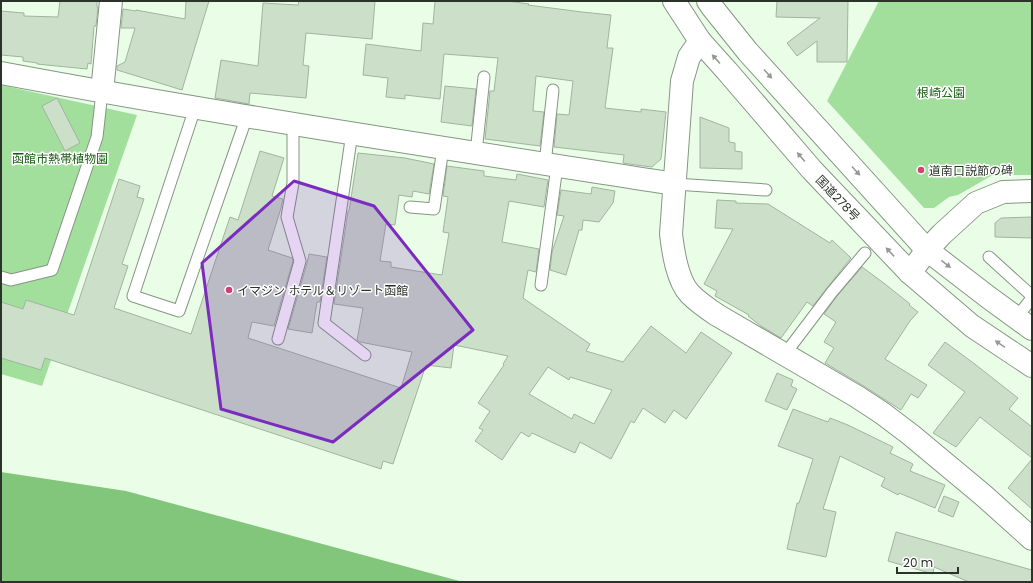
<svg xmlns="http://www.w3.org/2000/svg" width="1033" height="583" viewBox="0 0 1033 583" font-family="Poppins,'Noto Sans JP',sans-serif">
  <rect width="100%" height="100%" fill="#eafee7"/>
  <g fill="#a3df9c">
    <path d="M879 1H1032V175H1004L991 176 958 195 949 197 934 208H924L827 101Z"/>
    <path d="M1 85 137 115 42 386 1 374Z"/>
  </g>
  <path fill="#81c67a" d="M1 472 126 491 463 582H1Z"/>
  <g fill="#cbdfc9" stroke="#a1b49f" fill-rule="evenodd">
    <path d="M60 1H97V7H98L96 26H94L91 64 88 63 87 69 37 64V63L23 61V57L1 55V11L24 13V16L58 17Z"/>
    <path d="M186 1H209L182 90 117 70V66L125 62 135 28H121L123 9 136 11V10L185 19Z"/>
    <path d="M299 1H375L372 39 306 33 303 65 309 66 306 98 250 93 249 104 215 98 221 60 258 66 263 3 298 5Z"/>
    <path d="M435 1H507L529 4 528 5 582 12 611 15 607 48H613L605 108 641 112V109L666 112 661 159 652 167 636 165 623 163 624 155 554 147 557 114 569 115 573 81 536 76 533 111 544 112 540 146 485 139 490 91H494L498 58 444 54 440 99 405 95V99L386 97 388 78 363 75 366 44 421 51 423 23 433 24Z"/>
    <path d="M777 1H848L847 62H817V41L797 56 787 43 820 18 776 17Z"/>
    <path d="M445 86 476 89 472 126 441 122Z"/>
    <path d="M57 98 80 143 65 151 42 106Z"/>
    <path d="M700 117 729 128V142L735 143V151L742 152V169L700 168Z"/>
    <path d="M260 151 284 158 272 196 283 199 281 208 268 250 292 258 293 261 274 326 252 322 248 338 401 388 412 352 360 342 357 340 363 308 334 304 348 211H349L358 153 405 158 434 164 429 194 413 191 412 197 399 195 395 225 386 224 380 261 391 262V267L442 275 449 233 443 232 448 197 443 196 447 166 484 171V176L516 180 517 174 548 180 544 207 509 201 502 242 539 249 536 272 528 270 523 298 590 344 586 351 623 362 651 326 686 353 701 332 732 353 686 419 674 410 665 423 643 408 634 423 631 421 611 459 580 442 575 453 532 433 529 437 521 432 502 460 475 441 483 430 479 428 490 411 478 403 504 365 503 364 508 356 454 345 451 368 426 365 393 464 383 461 381 469 45 358 41 370 1 358V302L23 309 26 300 74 315 119 179 140 186 137 197 144 199 122 264 128 266 114 308 191 334 230 217 238 220ZM548 367 569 380 570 377 612 390 594 424 574 414 572 419 529 394Z"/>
    <path d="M592 187 615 191 613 203 599 222 583 220 582 230H579L566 275 550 270 552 252 564 216 557 215 561 190 591 194Z"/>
    <path d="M717 200 736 201V203L768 204 830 243 832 240 851 258 827 288 813 306 807 302 781 338 761 326 748 316 749 315 715 296 717 291 704 284 733 229 715 228Z"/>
    <path d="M1032 217V238L995 237V223L1001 218Z"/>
    <path d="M309 254 327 257 320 302H317L312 333 288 329 307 263Z"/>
    <path d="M862 267 885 284 910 304 909 305 918 312 910 321 885 359 927 385 918 398 911 394 901 410 862 385 825 363 834 348 824 342 836 322 824 314 837 296Z"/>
    <path d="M945 342 976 365 1018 398 1009 409 1032 427V458L980 417 956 447 933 433 965 392 928 365Z"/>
    <path d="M777 373 793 380 791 386 797 389 787 410 765 401Z"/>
    <path d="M793 409 828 422 830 418 848 425 893 447 890 453 913 464 910 471 945 485 935 508 899 493 898 495 881 486 885 478 840 456 823 509 836 512 826 557 787 549 797 503H799L813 459 778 446Z"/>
    <path d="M1032 459V509L1008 488Z"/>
    <path d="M944 496 959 502 953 517 938 511Z"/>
    <path d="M896 532 1032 570V582H969L934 567 933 574 888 561Z"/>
  </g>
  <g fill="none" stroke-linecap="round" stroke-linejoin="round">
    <g stroke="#849782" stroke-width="13">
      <g id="lane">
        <path d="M195 108 133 296 179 311 247 116"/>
        <path d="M352 133 324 323 365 355"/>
        <path d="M476 153 484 77"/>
        <path d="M545 164 553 90"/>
        <path d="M675 184 766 190"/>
        <path d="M410 207 434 209 443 148"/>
        <path d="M989 257 1032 296"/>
        <path d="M1 277 11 280 52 270 97 137 102 92"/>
        <path d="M541 285 557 166"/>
        <path d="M1017 317 1032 298"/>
        <path d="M278 339 300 261 287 217 293 183V124"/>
        <path d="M785 354 832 292 865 253"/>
      </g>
    </g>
    <g stroke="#849782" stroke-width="24">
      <g id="street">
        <path d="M700 41 689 57 682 81 671 234C673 251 677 280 690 294 698 302 708 309 717 315L856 396 882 413 911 435 983 495 1032 539"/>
        <path d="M1 73C225 115 450 149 675 184"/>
        <path d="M102 92 111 1"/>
      </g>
    </g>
    <g stroke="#849782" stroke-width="24">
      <path id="secondary" d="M910 273 927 250 942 234 976 203 1003 192 1032 191"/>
    </g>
    <g stroke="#849782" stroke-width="24">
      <g id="highway">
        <path d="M674 1 700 41 727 71 812 170 910 273 972 326 1032 366"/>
        <path d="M708 1 712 7 748 52 927 250 988 297 1032 329"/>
      </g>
    </g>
    <use href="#lane" stroke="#fff" stroke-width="11"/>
    <use href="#street" stroke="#fff" stroke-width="22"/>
    <use href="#secondary" stroke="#fff" stroke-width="22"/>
    <use href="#highway" stroke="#fff" stroke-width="22"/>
  </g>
  <defs><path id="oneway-solid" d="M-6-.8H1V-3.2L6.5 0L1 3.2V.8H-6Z"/></defs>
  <g fill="#959994">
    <use href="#oneway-solid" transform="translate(716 59) rotate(-132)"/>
    <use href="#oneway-solid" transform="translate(768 74) rotate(48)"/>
    <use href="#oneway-solid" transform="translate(801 157) rotate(-130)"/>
    <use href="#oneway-solid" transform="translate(856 171) rotate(48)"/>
    <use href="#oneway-solid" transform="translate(890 252) rotate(-133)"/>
    <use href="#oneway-solid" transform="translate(946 264) rotate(38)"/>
    <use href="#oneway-solid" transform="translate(1000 344) rotate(-146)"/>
  </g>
  <path fill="#7b2cbf" fill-opacity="0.2" stroke="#7b2cbf" stroke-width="3" stroke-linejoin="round" d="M294 181 374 206 473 330 333 442 221 409 202 263Z"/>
  <g fill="#cf4273" stroke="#fff" stroke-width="1.5">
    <circle cx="921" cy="170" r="4"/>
    <circle cx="229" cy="290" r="4"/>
  </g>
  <g text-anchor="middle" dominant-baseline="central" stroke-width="3" stroke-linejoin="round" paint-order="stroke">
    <g font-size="12" fill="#175c11" stroke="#fff">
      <text x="941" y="92">根崎公園</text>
      <text x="60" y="158">函館市熱帯植物園</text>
    </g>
    <g font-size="12" fill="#2b332a" stroke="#fff" text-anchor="start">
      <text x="929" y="170">道南口説節の碑</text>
      <text x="237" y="290">イマジン ホテル＆リゾート函館</text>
    </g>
    <g font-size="12" fill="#2b332a" stroke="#fff">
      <text transform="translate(838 198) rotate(46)">国道278号</text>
    </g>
  </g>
  <rect width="1033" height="583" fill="none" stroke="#2b332a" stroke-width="4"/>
  <path d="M897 567v6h61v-6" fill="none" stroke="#2b332a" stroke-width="2"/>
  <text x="903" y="567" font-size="12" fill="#2b332a" stroke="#ffffff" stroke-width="3" paint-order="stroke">20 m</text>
</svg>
